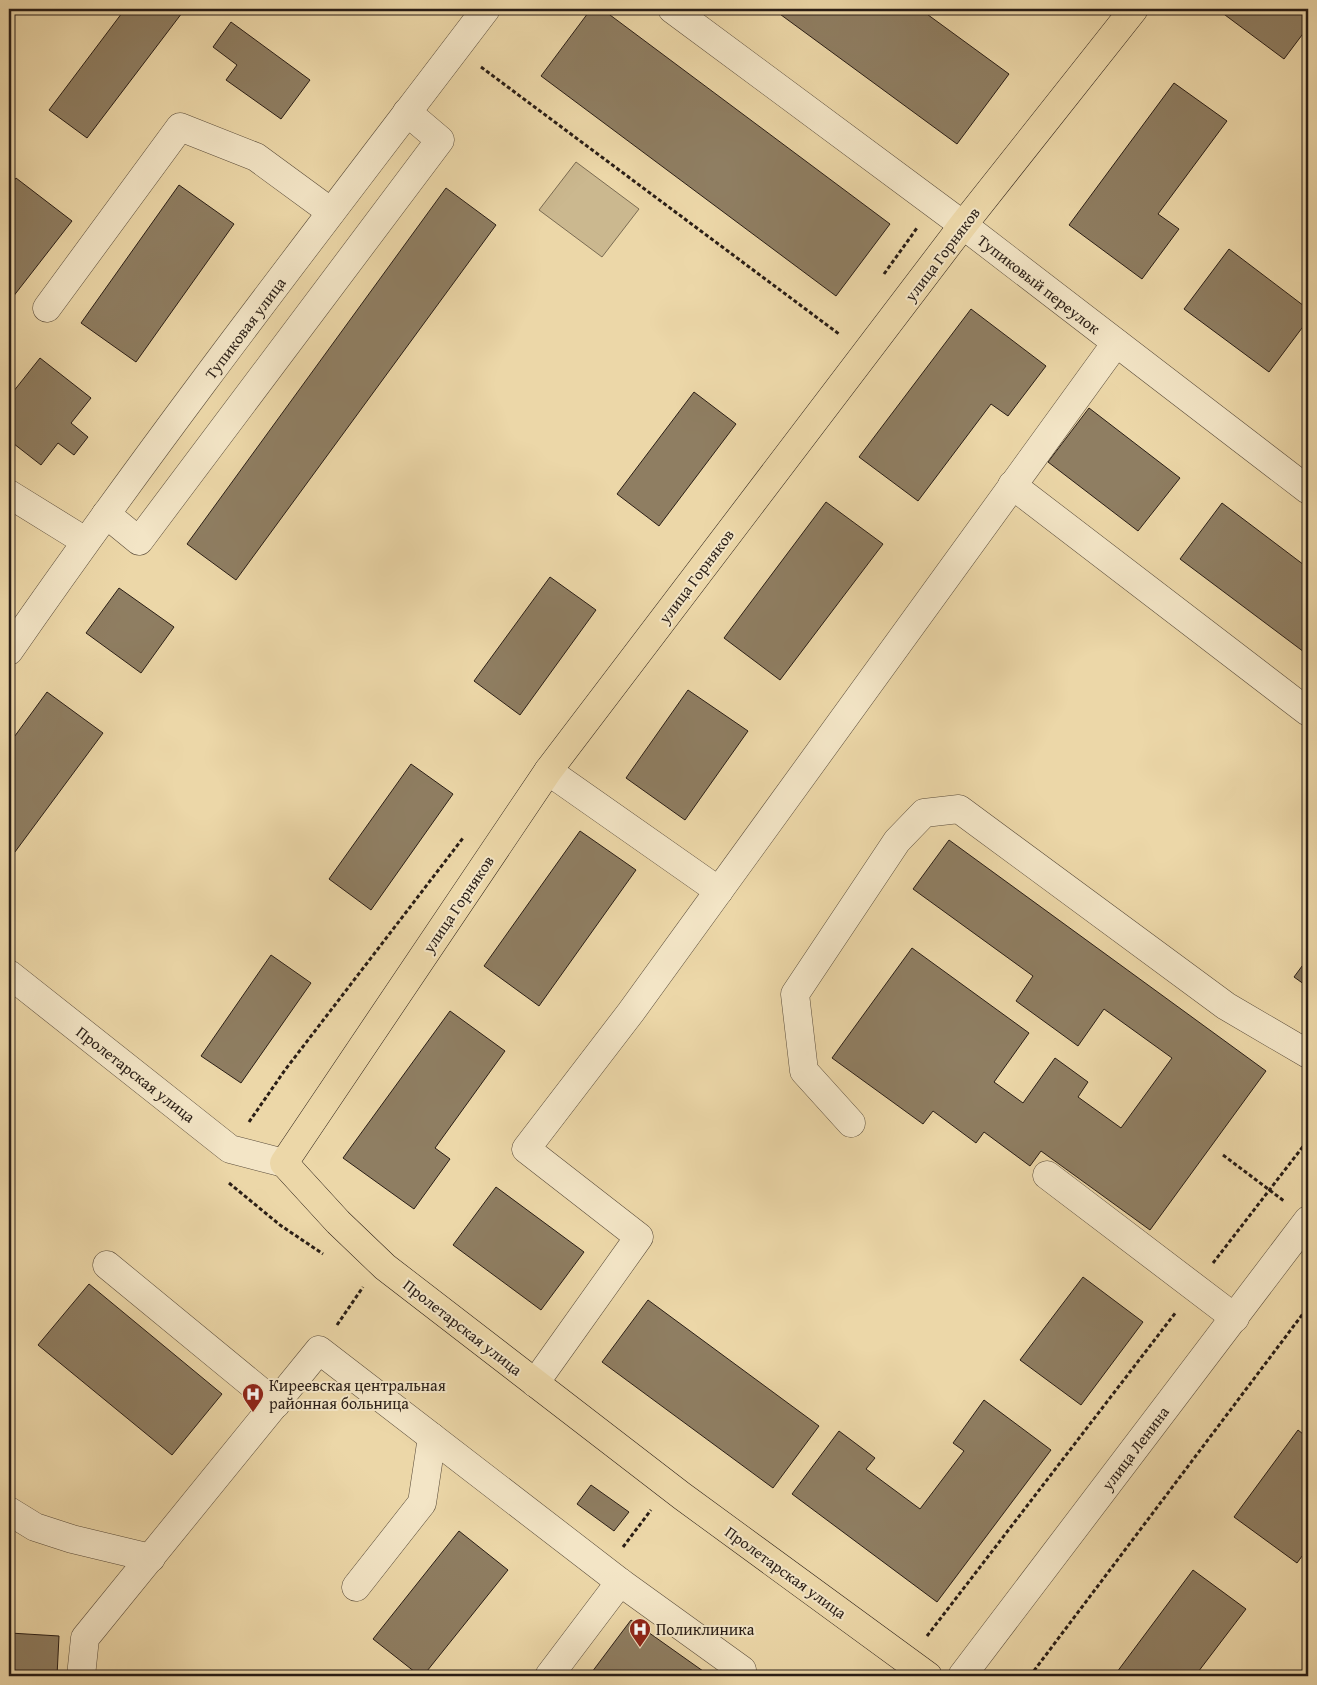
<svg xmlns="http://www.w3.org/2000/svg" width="1317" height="1685" viewBox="0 0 1317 1685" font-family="'Gentium Book Plus',serif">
  <rect width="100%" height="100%" fill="#ecd7a8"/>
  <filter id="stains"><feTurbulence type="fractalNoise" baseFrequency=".004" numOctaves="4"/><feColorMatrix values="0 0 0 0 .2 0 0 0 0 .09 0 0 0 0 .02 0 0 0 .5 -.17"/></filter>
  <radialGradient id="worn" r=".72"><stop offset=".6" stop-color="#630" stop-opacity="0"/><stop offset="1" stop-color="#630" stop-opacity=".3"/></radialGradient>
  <path fill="#cbb88f" stroke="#7a6b52" d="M576 162 639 209 602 257 539 210Z"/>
  <g fill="#8f7e62" stroke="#2a1e16">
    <path d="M125 9H185L87 138 49 110Z"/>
    <path d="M591 9H602L890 224 836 296 541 76Z"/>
    <path d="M773 9H920L1009 74 957 144Z"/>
    <path d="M1217 9H1308V27L1284 59Z"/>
    <path d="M231 22 310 80 281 119 226 80 237 65 213 47Z"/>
    <path d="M1174 83 1227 121 1158 214 1179 229 1142 279 1069 225Z"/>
    <path d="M16 178 72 221 9 302V187Z"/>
    <path d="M179 185 234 224 136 362 81 323Z"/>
    <path d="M446 188 496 225 236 580 187 544Z"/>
    <path d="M1229 249 1308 309V320L1269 372 1184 309Z"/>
    <path d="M971 309 1046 366 1008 416 991 404 918 501 859 457Z"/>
    <path d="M40 358 91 398 71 423 88 437 74 455 58 443 41 465 9 440V397Z"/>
    <path d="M694 392 736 424 659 526 617 494Z"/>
    <path d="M1089 408 1180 478 1138 531 1048 462Z"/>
    <path d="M826 502 883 544 780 680 724 638Z"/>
    <path d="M1222 503 1308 568V655L1180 559Z"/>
    <path d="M550 577 596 610 520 715 474 681Z"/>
    <path d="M119 588 174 627 141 673 86 633Z"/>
    <path d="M688 690 748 731 685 820 626 778Z"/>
    <path d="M47 692 103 733 9 860V744Z"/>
    <path d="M411 764 453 794 371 910 329 879Z"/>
    <path d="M580 831 636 870 539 1006 484 966Z"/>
    <path d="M949 840 1266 1071 1150 1230 1041 1151 1030 1166 984 1132 976 1143 933 1111 923 1124 832 1058 912 948 1029 1033 994 1082 1023 1103 1055 1058 1088 1082 1078 1097 1121 1128 1172 1058 1104 1009 1078 1046 1016 1001 1033 976 913 889Z"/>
    <path d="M271 955 311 983 241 1083 201 1056Z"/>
    <path d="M1308 958V987L1294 977Z"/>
    <path d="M450 1011 505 1051 435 1148 450 1159 414 1209 343 1158Z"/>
    <path d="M496 1187 584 1252 541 1310 453 1245Z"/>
    <path d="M1083 1277 1143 1322 1081 1405 1020 1360Z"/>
    <path d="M89 1284 222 1394 172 1455 38 1345Z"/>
    <path d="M648 1300 819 1426 773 1488 602 1362Z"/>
    <path d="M984 1400 1051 1450 937 1602 792 1494 839 1431 875 1458 866 1469 920 1509 964 1451 953 1443Z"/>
    <path d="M1298 1430 1308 1438V1548L1297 1563 1234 1517Z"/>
    <path d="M591 1485 629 1512 614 1531 577 1504Z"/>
    <path d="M9 1520H12L9 1558Z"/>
    <path d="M459 1531 508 1570 423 1676H420L373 1639Z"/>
    <path d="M1193 1570 1246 1609 1195 1676H1114Z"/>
    <path d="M631 1620 710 1676H589Z"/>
    <path d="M10 1633 59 1636 57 1676H9Z"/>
  </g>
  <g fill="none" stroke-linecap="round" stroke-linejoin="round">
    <g stroke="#5a4c3a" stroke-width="29">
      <g id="minor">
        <path d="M672 9 963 225 1308 490"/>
        <path d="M47 308 180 127 256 157 331 212"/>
        <path d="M1012 485 1308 712"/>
        <path d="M9 494 85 541"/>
        <path d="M106 514 139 541 440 140 407 112"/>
        <path d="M9 651C161 432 325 221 486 9"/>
        <path d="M548 771 719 891"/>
        <path d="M9 974 230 1149 284 1163"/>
        <path d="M851 1123 804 1071 795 994 897 841 924 813 959 809 1226 1006 1308 1054"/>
        <path d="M1047 1175 1235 1318"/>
        <path d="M107 1265 276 1404"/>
        <path d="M535 1383 639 1237 526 1149 631 1012 1116 343"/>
        <path d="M9 1511 35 1527 72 1539 151 1558"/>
        <path d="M356 1587 422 1503 432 1437"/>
        <path d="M81 1676 85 1638 319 1350 620 1582 742 1670"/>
        <path d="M549 1676 620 1582"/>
        <path d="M962 1676 1308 1220"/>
      </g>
    </g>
    <g stroke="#2a1e16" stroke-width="29">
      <path id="major" d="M928 1676 682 1496 385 1267 338 1222 284 1163 548 771 963 225 1134 9"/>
    </g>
    <g stroke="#2a1e16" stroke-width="3" stroke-dasharray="4 2.5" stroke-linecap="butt">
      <path d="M481 67 839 334"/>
      <path d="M884 274 917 228"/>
      <path d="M249 1122 285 1070 463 838"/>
      <path d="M1223 1155 1284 1201"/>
      <path d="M229 1183 280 1225 323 1254"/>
      <path d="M1213 1263 1308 1140"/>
      <path d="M337 1325 363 1287"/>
      <path d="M623 1547 651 1510"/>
      <path d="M927 1636 1176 1312"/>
      <path d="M1030 1676 1308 1307"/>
    </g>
    <use href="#minor" stroke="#f3e5c6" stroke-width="28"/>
    <use href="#major" stroke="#ecd7a8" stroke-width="28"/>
  </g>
  <defs>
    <g id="hospital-pin" transform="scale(1.125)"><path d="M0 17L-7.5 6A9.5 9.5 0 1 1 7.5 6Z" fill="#8f2418" stroke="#f3e5c6"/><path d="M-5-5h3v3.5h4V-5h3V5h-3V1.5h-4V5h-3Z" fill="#fff"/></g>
  </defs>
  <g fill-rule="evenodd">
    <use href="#hospital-pin" x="253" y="1394"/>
    <use href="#hospital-pin" x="640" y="1629"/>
  </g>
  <g text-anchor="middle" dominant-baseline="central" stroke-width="4" stroke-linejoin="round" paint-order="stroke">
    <g font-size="16" fill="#2a1e16" stroke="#f3e5c6">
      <text transform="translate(942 254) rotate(-53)">улица Горняков</text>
      <text transform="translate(1039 284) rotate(38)">Тупиковый переулок</text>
      <text transform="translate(245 328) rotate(-53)">Тупиковая улица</text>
      <text transform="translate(696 576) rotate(-53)">улица Горняков</text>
      <text transform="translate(458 904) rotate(-56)">улица Горняков</text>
      <text transform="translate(136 1074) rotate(38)">Пролетарская улица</text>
      <text transform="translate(463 1327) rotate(38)">Пролетарская улица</text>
      <text transform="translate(1135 1448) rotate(-53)">улица Ленина</text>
      <text transform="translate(786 1572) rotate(36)">Пролетарская улица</text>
    </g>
    <g font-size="16" fill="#2a1e16" stroke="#f3e5c6" text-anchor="start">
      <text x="269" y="1385">Киреевская центральная<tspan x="269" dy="18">районная больница</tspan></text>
      <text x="656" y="1629">Поликлиника</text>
    </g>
  </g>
  <rect width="1317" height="1685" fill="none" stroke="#ecd7a8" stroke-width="30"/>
  <rect x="10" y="10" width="1297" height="1665" fill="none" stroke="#2a1e16" stroke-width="2.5"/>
  <rect x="15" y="15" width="1287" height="1655" fill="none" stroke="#2a1e16"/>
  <rect width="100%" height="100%" filter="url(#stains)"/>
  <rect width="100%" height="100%" fill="url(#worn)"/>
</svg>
